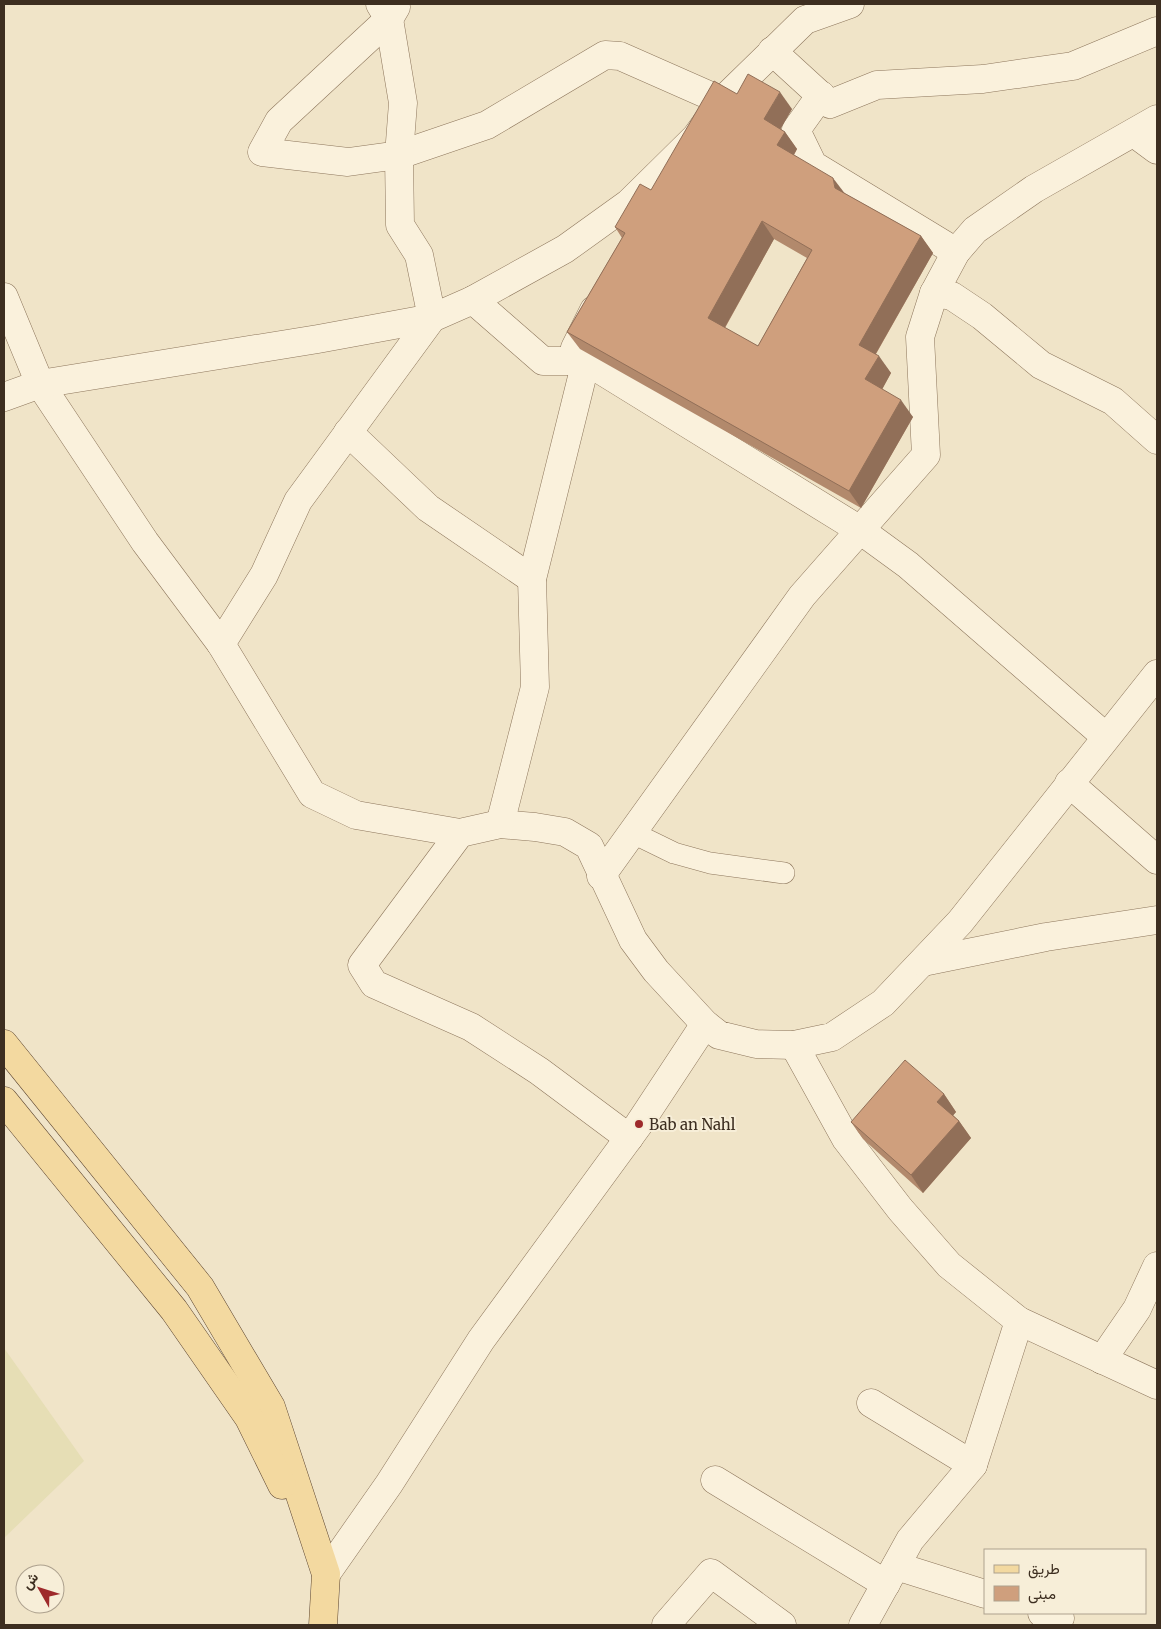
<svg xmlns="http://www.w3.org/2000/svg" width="1161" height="1629" viewBox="0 0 1161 1629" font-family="Merriweather,Vazirmatn,serif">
  <rect width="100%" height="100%" fill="#f0e4c8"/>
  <path fill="#e6deb5" d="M4 1348 84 1461 4 1538Z"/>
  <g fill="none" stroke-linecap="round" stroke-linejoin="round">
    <g stroke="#8d765c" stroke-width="22">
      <path id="pedestrian" d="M633 833 674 853 710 863 784 873"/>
    </g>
    <g stroke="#8d765c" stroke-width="29">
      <g id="minor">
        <path d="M396 7 389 19 279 121 262 152 348 162 399 155 487 125 605 55 620 56 722 101"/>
        <path d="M772 51 830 104 877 85 983 79 1073 66 1157 31"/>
        <path d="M821 95 796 130 813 165 956 252"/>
        <path d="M1134 133 1157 150"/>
        <path d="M934 293 952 296 982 316 1041 365 1113 401 1157 440"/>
        <path d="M4 297 40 384 145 542 221 644 312 794 356 815 460 833 500 824 535 827 565 832 589 846 633 940 656 971 705 1024 719 1035 756 1044 794 1045 832 1037 883 1003 960 922 1157 674"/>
        <path d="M473 300 543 361H586"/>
        <path d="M594 310 575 348 586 361 860 530 908 565 1106 737"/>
        <path d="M4 397 40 384 318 339 432 318 419 255 400 225 399 155 403 103 389 19 380 4"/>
        <path d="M348 432 428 508 532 579"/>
        <path d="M221 644 264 575 298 501 432 318 473 300 565 249 629 203 696 137 722 101 805 20 850 4"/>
        <path d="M1069 783 1157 860"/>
        <path d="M500 824 535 687 532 579 586 361"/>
        <path d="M460 833 362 965 374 984 471 1027 539 1071 629 1138"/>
        <path d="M601 876 802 596 926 455 920 337 934 293 956 252 975 230 1034 189 1157 119"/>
        <path d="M923 962 1046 937 1157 920"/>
        <path d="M794 1045 846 1139 900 1209 949 1265 1019 1321 1157 1385"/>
        <path d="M1102 1360 1137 1309 1157 1266"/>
        <path d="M871 1403 973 1465"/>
        <path d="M715 1480 886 1584"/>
        <path d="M896 1566 985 1594"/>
        <path d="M326 1574 389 1484 481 1340 639 1124 705 1024"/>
        <path d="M1042 1613 1060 1618"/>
        <path d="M666 1625 711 1573 782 1625"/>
        <path d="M863 1625 910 1540 973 1465 1019 1321"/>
      </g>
    </g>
    <g stroke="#5b4430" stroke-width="29">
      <g id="primary">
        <path d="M4 1044 200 1287 271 1407 326 1574 323 1625"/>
        <path d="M4 1101 174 1310 249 1418 282 1485"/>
      </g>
    </g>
    <use href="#pedestrian" stroke="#faf1dc" stroke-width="21"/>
    <use href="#minor" stroke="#faf1dc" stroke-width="28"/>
    <use href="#primary" stroke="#f3d9a0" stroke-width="28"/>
  </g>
  <g fill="#b2896c" fill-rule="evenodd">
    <path d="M737 94 792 109 780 129 785 132 797 149 794 155 844 193 921 236 933 253 876 354 891 373 882 389 913 417 861 508 580 349 567 332 622 238 615 227 651 190ZM774 239 807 258 758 346 725 328Z"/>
    <path d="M944 1094 956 1112 953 1115 959 1121 971 1138 923 1193 863 1139 851 1122Z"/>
  </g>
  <g fill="#916f58">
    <path d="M780 92 792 109 776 137 764 119Z"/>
    <path d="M785 132 797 149 789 163 777 145Z"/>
    <path d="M833 178 846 195 835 188Z"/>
    <path d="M762 221 774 239 720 336 708 318Z"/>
    <path d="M921 236 933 253 871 362 859 345Z"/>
    <path d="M879 356 891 373 878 397 865 379Z"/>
    <path d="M901 400 913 417 861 508 849 491Z"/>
    <path d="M944 1094 956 1112 950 1119 937 1102Z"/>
    <path d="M959 1121 971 1138 923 1193 911 1175Z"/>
  </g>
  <g fill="#cf9f7d" stroke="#916f58" fill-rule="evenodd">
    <path d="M748 74 780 92 764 119 785 132 777 145 833 178 835 188 921 236 859 345 879 356 865 379 901 400 849 491 567 332 625 233 615 227 640 184 651 190 714 81 737 94ZM762 221 812 250 758 346 708 318Z"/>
    <path d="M905 1060 944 1094 937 1102 959 1121 911 1175 851 1122Z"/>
  </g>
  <circle fill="#9e2a2b" stroke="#f7eed8" stroke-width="2" cx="639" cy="1124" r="5"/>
  <g text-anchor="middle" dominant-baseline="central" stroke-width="4" stroke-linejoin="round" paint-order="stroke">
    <g font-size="15" fill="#3d2e20" stroke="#f7eed8" text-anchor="start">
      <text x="649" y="1124">Bab an Nahl</text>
    </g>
  </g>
  <rect width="1161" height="1629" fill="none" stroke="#3d2e20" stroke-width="10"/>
  <rect x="984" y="1549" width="162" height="65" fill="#f7eed8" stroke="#ada18e"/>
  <rect x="994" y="1565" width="25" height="8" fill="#f3d9a0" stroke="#ada18e"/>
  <text x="1028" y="1574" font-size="15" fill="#3d2e20">طريق</text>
  <rect x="994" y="1586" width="25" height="15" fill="#cf9f7d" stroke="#ada18e"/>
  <text x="1028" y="1599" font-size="15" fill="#3d2e20">مبنى</text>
  <g transform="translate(40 1589) rotate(309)"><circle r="24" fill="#f7eed8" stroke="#ada18e"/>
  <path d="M0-4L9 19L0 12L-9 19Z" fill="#9e2a2b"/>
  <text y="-8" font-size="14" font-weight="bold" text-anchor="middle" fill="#3d2e20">ش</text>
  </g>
</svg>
